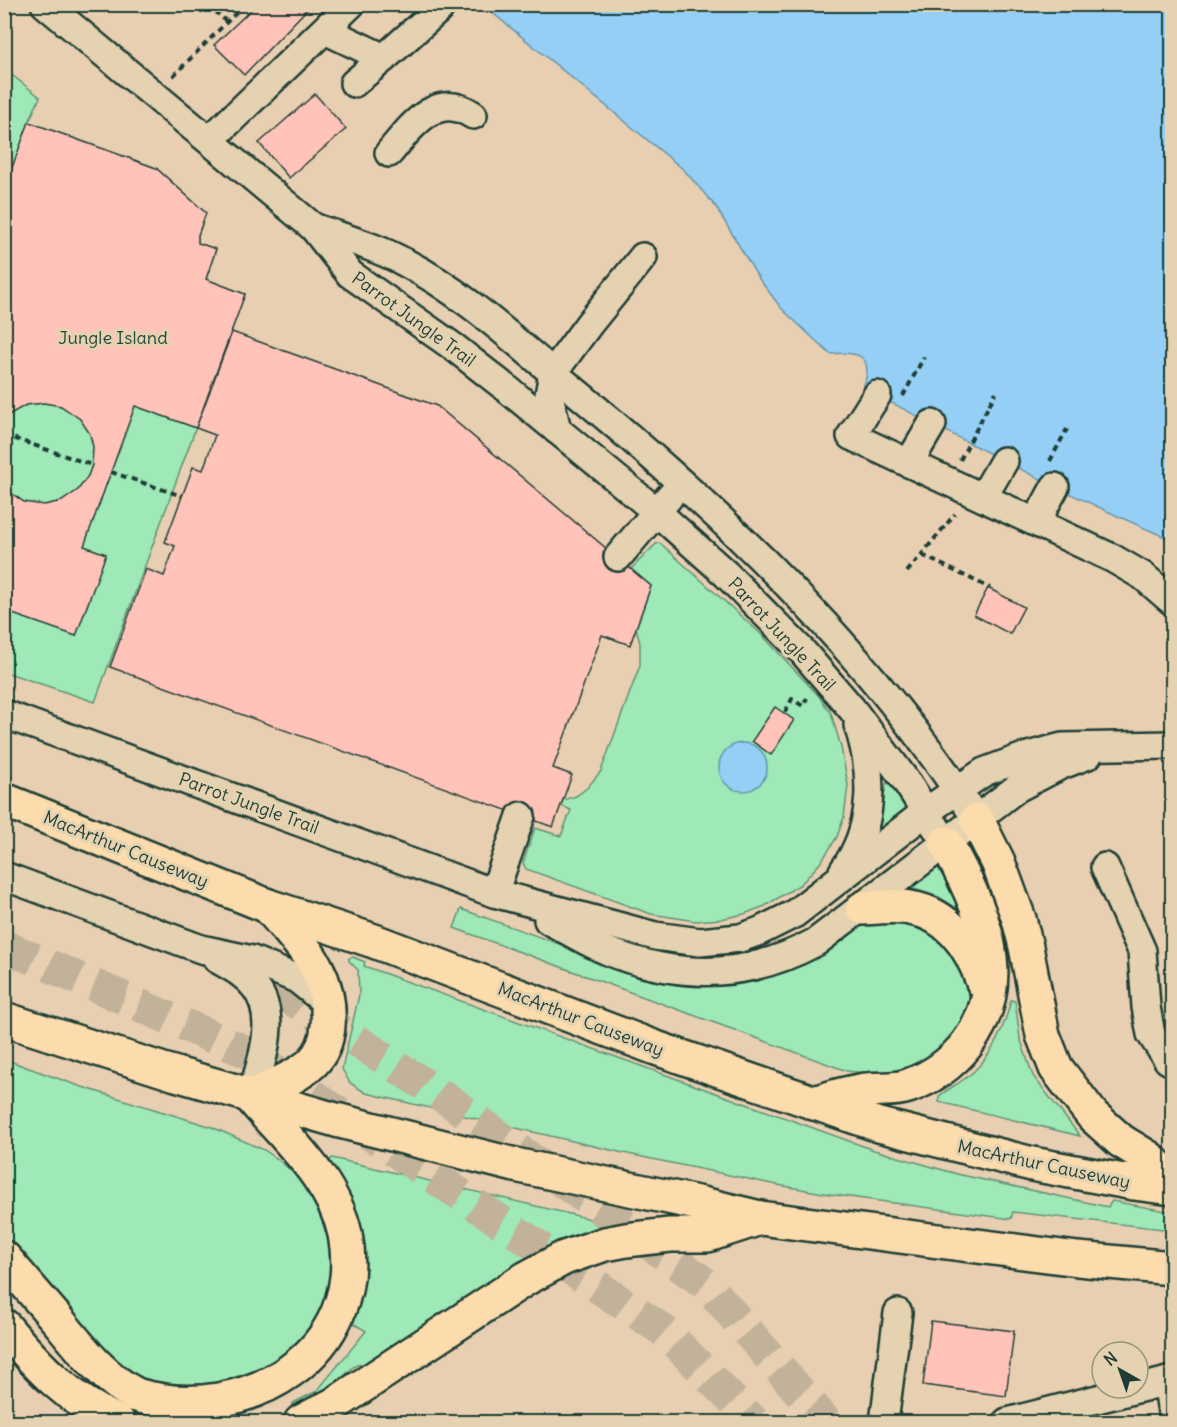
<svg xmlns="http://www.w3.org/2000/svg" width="1177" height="1427" viewBox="0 0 1177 1427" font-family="Delius,sans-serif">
  <rect width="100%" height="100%" fill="#e9cfb2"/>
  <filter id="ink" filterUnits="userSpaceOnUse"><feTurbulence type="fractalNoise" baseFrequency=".0167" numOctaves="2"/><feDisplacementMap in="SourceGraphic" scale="12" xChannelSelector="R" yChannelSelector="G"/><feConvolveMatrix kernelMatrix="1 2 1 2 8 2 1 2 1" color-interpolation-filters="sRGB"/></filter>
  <g filter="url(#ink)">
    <g fill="#9fe8b7" stroke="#5f9276" stroke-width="1.5">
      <path d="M4 69 40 97 29 122 156 168 206 213 198 235V243L216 249 206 279 245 294 95 702 5 672Z"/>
      <path d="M660 543 762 635 818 695 831 713 841 747 848 785 844 817 837 837 821 862 801 884 765 906 744 914 721 919 696 921 651 914 526 869 523 863 535 828 561 836 571 810 561 806 563 800 576 796 587 788 601 771 640 665V643L636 628 651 586 631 569 656 544Z"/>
      <path d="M889 780 910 809 878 833 886 784Z"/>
      <path d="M941 861 964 913 939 897 911 888 910 885Z"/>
      <path d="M461 909 657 979 697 985 728 984 756 980 804 962 859 927 893 917 945 934C952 950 965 972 968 989 971 1002 966 1012 961 1024 941 1068 890 1077 847 1071L454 928Z"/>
      <path d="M353 957 365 962 364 966 874 1150 957 1174 1108 1207 1112 1201 1172 1212V1230L1013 1212 1011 1219 835 1195 772 1184 628 1154 366 1093 350 1083 342 1069 359 995 358 970 349 961V958Z"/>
      <path d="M1011 1000 1015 1001 1020 1038 1033 1076 1080 1136 939 1102V1096C948 1089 958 1084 967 1077 991 1059 1004 1029 1011 1000Z"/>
      <path d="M4 1059 79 1086 212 1127 264 1150 276 1158 301 1179 320 1210 330 1243 331 1272 328 1295 306 1341 252 1384 173 1390 137 1376 103 1349 5 1242Z"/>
      <path d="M332 1158 608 1223V1229L362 1367 359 1364 353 1367 334 1386 293 1407V1403L317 1391 366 1331 351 1322C354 1311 359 1298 361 1286 369 1239 347 1205 328 1163Z"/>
    </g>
    <g fill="#95cff5" stroke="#6695a8" stroke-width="1.5">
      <path d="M483 5H1172V540C1066 495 965 441 863 388 875 355 858 351 830 354L782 309 759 279 716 207 684 170Z"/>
      <circle cx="743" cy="767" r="24"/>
    </g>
    <g fill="#ffc3ba" stroke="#1f3d34" stroke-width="1.5">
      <path d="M257 4H312L244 75 214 45Z"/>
      <path d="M315 94 346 129 289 178 259 143Z"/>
      <path d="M29 122 156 168 206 213 198 235V243L216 249 206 279 245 294 196 428 135 406 84 546 106 554 76 636 4 611V488L24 502 44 505 62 501 78 490 88 476 92 465 93 447 90 434 80 419 61 406 44 403 26 405 10 414 4 422V189Z"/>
      <path d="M232 332 437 406 651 586 630 645 602 635 553 768 572 775 553 827 110 667 146 569 164 576 175 546 165 542 193 467 203 470 215 435 196 428Z"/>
      <path d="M988 588 1024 607 1010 634 974 615Z"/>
      <path d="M775 707 794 720 771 755 752 741Z"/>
      <path d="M931 1321 1014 1331 1006 1396 923 1385Z"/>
    </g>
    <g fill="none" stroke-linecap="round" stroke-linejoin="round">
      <g stroke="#c1b299" stroke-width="33" stroke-dasharray="33 16" stroke-linecap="butt">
        <path d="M4 946 249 1053 664 1331 754 1422"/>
        <path d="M232 961 444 1097 706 1284 826 1422"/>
      </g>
      <g stroke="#1f3d34" stroke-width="32">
        <g id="minor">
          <path d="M45 4 313 227 350 274 455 348 506 388 657 512 726 574 802 651 852 709 906 781 946 843"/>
          <path d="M325 30 384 58 439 9"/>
          <path d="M354 83 384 58"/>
          <path d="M210 140 351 4"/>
          <path d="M389 153C411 127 436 90 473 115"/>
          <path d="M313 227C344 238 377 247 406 263 462 292 510 337 558 377 714 505 868 649 977 820"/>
          <path d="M877 395 851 436 1112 558 1143 576 1172 601"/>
          <path d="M557 430 549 395 553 373 589 324 643 257"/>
          <path d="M909 463 932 424"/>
          <path d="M983 497 1004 461"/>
          <path d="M1036 522 1055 487"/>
          <path d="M618 557 669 497"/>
          <path d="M4 714 494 893 655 936 700 942 740 938 760 931 794 914 927 811 984 772 1024 757 1062 747 1172 745"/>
          <path d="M1105 867 1142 951 1146 1007 1151 1034 1168 1060 1172 1062"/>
          <path d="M843 871C875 828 874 773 858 725"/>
          <path d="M4 876 201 949 252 960 297 979 328 1004"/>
          <path d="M494 893 521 816"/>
          <path d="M548 920C571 932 594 947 618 955 688 980 751 977 816 942L1017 788 1059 766 1088 755"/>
          <path d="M217 959C231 967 245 974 255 987 279 1017 261 1064 251 1097"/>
          <path d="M1167 1381 1172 1412"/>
          <path d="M884 1422 898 1313"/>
          <path d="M1007 1422 1172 1380"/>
        </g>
      </g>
      <g stroke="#1f3d34" stroke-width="38">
        <g id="highway">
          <path d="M4 800 268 906 374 941 656 1048 879 1125 1032 1164 1134 1183 1172 1188"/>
          <path d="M977 820 998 862 1019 919 1026 947 1043 1035 1056 1068 1093 1116 1121 1141 1149 1158 1172 1181"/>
          <path d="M863 908C879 907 895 905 910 908 949 914 971 947 983 982"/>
          <path d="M4 1019 176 1074 336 1120 515 1165 702 1204 760 1218 1078 1259 1172 1268"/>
          <path d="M251 1097C270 1087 296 1078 312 1063 322 1053 327 1039 328 1026 332 970 301 946 268 906"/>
          <path d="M814 1103C831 1098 849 1092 867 1090 881 1088 894 1091 908 1086 931 1078 952 1063 967 1044 1016 979 980 906 946 843"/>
          <path d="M4 1258C23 1280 42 1302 61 1324 83 1351 105 1379 136 1395 246 1427 368 1352 345 1234 333 1179 286 1139 251 1097"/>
          <path d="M4 1326C38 1367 69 1400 118 1422"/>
          <path d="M301 1422 335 1404 525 1279 564 1258 605 1244 626 1240 670 1235H708L760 1218"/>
        </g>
      </g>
      <g stroke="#1f3d34" stroke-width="4" stroke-dasharray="6 4.5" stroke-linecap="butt">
        <path d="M207 4 227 22"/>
        <path d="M173 76 245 4"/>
        <path d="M903 396 924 357"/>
        <path d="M4 435 92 465"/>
        <path d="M960 460 996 392"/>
        <path d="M1050 461 1067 429"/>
        <path d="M111 472 182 496"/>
        <path d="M922 555 990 588"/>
        <path d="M907 572 955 514"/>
        <path d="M785 712 792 699 803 706 807 698"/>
      </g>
      <use href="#minor" stroke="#e4d2b0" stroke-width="27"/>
      <use href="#highway" stroke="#fcdcac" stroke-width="33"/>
    </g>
  </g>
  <g text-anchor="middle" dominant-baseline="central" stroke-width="6" stroke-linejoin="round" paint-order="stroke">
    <g font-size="18" fill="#1f3d34" stroke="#e4d2b0">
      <text transform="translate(414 319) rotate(36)">Parrot Jungle Trail</text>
      <text transform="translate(782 634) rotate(47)">Parrot Jungle Trail</text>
      <text transform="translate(249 803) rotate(20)">Parrot Jungle Trail</text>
      <text transform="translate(126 849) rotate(22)">MacArthur Causeway</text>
      <text transform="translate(581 1019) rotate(21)">MacArthur Causeway</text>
      <text transform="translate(1044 1164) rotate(12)">MacArthur Causeway</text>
    </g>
    <g font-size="18" fill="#25463b" stroke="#e4d2b0">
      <text x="113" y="337">Jungle Island</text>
    </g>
  </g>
  <rect width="1177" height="1427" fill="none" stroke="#e4d2b0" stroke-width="24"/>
  <rect x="12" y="12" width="1153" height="1403" fill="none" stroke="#1f3d34" stroke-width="2" filter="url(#ink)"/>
  <g transform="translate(1120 1370) rotate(320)"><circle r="28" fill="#e4d2b0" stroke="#95967e" stroke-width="1.5"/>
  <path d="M0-4.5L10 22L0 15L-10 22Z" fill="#1f3d34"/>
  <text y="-9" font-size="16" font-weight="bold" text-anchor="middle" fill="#1f3d34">N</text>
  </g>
</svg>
